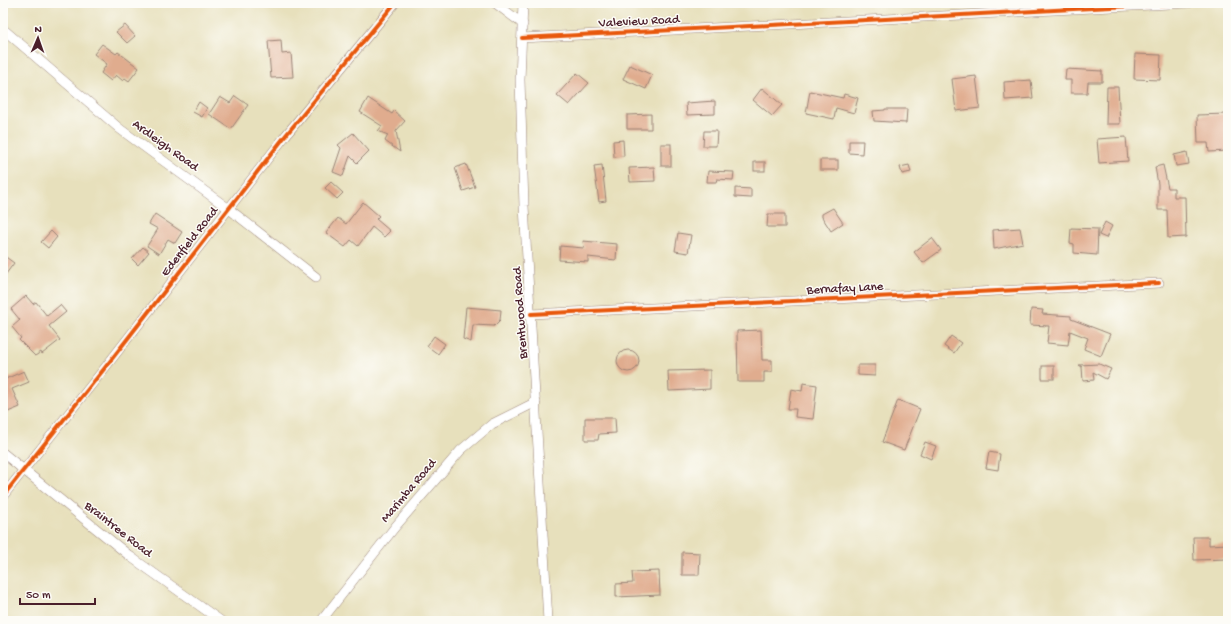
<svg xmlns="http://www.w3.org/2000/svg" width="1231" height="624" viewBox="0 0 1231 624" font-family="'Gochi Hand',sans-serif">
  <rect width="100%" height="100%" fill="#fdfcf7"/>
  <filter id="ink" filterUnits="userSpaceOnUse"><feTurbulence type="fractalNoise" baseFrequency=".025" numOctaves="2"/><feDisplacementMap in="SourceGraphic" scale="8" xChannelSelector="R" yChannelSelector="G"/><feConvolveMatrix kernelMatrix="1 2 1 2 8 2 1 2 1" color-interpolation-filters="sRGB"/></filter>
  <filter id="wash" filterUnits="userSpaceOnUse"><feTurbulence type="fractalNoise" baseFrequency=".012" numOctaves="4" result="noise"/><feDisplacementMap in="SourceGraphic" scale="16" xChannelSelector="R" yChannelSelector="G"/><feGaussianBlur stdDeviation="0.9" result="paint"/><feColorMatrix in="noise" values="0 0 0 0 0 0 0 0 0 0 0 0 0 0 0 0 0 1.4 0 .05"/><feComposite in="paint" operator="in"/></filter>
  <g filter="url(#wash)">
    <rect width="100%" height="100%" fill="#e7e0bc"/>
    <g id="blocks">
      <g fill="#e0ac8e">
        <path d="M125 25 135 36 127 43 116 32Z"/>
        <path d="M281 40 282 54 291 53 293 77 271 78 268 41Z"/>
        <path d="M102 44 116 54 118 52 139 68 129 81 125 78 123 81 116 75 111 81 101 73 107 64 94 54Z"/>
        <path d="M1135 54 1161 55 1160 80 1134 79Z"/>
        <path d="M630 65 652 75 646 89 623 79Z"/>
        <path d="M1066 69 1102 71V82H1088L1087 93H1071V80H1065Z"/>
        <path d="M577 73 589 83 569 105 557 95Z"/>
        <path d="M976 76 980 108 956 111 952 79Z"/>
        <path d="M1031 80 1033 98 1005 100 1004 82Z"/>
        <path d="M1107 87H1118L1120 124H1106Z"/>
        <path d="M762 88 782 105 772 116 753 100Z"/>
        <path d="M810 91 843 98 844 94 858 98 854 113 836 108 834 119 806 113Z"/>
        <path d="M235 96 248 105 231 129 209 114 220 97 230 103Z"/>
        <path d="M368 98 392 114 394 111 405 121 396 131 400 152 385 141 388 135 378 131 382 126 360 112Z"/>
        <path d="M715 101V114L687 115 686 103Z"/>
        <path d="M199 102 207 108 202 117 193 112Z"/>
        <path d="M885 109H907L906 123 874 121 873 111 885 110Z"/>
        <path d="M651 114V129H627V115Z"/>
        <path d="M1226 114 1227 151 1209 152 1208 143H1198L1197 115Z"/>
        <path d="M704 131H717L716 146H703Z"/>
        <path d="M353 133 369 151 357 163 350 156 343 176 333 172 341 148 338 145Z"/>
        <path d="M1126 137 1128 161 1099 163 1097 139Z"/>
        <path d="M623 140 624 156 614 157 613 141Z"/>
        <path d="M849 141H863L862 154 849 153Z"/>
        <rect x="661" y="144" width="10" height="22"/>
        <path d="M1187 152 1189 164 1176 166 1174 155Z"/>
        <rect x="820" y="160" width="18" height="10"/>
        <rect x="754" y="162" width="11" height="9"/>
        <path d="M466 164 475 187 463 191 455 168Z"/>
        <path d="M602 165 606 201 599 202 594 166Z"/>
        <path d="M909 165 911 172 902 174 900 167Z"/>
        <path d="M1163 165 1168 188H1174V197H1185L1186 237 1168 238 1167 210H1158V184L1155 167Z"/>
        <path d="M654 167 655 181 630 182 629 168Z"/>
        <path d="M708 171 734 172 733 180 717 179 716 182H707Z"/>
        <path d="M331 182 343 193 337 199 325 188Z"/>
        <path d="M735 188 751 189V198L735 197Z"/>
        <path d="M363 202 379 216 376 219 390 231 384 237 372 227 358 246 351 240 345 247 326 233 338 218 346 224Z"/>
        <path d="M833 208 843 223 831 231 822 217V214Z"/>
        <path d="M155 214 182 232 175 243 168 239 159 254 147 246 158 229 149 224Z"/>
        <path d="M768 214H785V227H767Z"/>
        <path d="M1105 222 1112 226 1106 238 1099 235Z"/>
        <path d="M1020 228 1023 243 994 249 993 230Z"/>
        <path d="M1071 228 1098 229 1097 255 1074 253V244L1070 243Z"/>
        <path d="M51 231 57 237 48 248 41 242Z"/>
        <path d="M678 233 691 235 688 253 675 251Z"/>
        <path d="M932 238 941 250 923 263 914 252Z"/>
        <path d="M583 241 617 244 616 260 588 257V262L559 260 560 246 584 248Z"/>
        <path d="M143 247 149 252 138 265 132 259Z"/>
        <path d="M3 255 14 263 3 278Z"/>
        <path d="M26 296 33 304 36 302 47 316 60 305 66 312 49 326 60 340 42 354 41 352 35 356 19 340 21 338 12 327 20 320 11 309Z"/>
        <path d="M466 307 501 310 500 320 494 326 473 325 471 342 463 339Z"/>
        <path d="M1031 309 1043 310 1042 314 1071 316V319L1110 334 1101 356 1084 349 1088 338 1070 331 1068 345 1047 343 1049 326 1030 325Z"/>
        <path d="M761 330 762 360H772V372H764V382H738L737 331Z"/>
        <path d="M434 336 445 344 438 354 427 346Z"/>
        <path d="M951 336 961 343 954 353 944 346Z"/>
        <circle cx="628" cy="361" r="11"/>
        <path d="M1099 364 1111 369 1106 379 1093 372 1094 380 1083 381 1082 367 1079 365Z"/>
        <path d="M858 365H875V376L858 375Z"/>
        <rect x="1042" y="366" width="12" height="13"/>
        <path d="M710 370V389L669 391 668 371Z"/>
        <path d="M24 371 29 382 12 389 20 407 3 414V380Z"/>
        <path d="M803 383 817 385 813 419 795 417 796 409H788L791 389 802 391Z"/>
        <path d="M898 400 920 409 904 450 882 442Z"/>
        <path d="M585 418H615L616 433 599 434 598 440H585Z"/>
        <path d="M925 442 936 446 931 459 920 454Z"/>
        <path d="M989 452 1000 454 998 470 986 468Z"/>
        <path d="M1193 537H1209V545L1228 544V559L1194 560Z"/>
        <path d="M682 552 700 553 699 575H682Z"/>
        <path d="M659 571 660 595 616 597V584L633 583 632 572Z"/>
      </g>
    </g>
  </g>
  <g filter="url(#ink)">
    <use href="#blocks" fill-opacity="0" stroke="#988074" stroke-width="1"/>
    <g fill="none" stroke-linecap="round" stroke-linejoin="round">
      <g stroke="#988074" stroke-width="10">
        <g id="street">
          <path d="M495 3 523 24"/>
          <path d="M523 3 520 80 524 206 548 621"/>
          <path d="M3 29 120 129 229 209 316 277"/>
          <path d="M522 38 1189 3"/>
          <path d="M531 314 1159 283"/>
          <path d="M3 453 131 557 221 621"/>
          <path d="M3 496 104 369 286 135 395 3"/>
          <path d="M321 621 395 527 461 450 492 424 536 402"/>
        </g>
      </g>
      <use href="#street" stroke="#fff" stroke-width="9"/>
      <g stroke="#fdfcf7" stroke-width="6">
        <g id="cycleway">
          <path d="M522 38 1189 3"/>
          <path d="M531 314 1159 283"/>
          <path d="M3 496 104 369 286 135 395 3"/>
        </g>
      </g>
      <use href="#cycleway" stroke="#e8590c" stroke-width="4"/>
    </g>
  </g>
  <g text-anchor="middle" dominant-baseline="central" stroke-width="3" stroke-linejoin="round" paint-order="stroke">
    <g font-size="13" fill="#4a1f2b" stroke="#fdfcf7">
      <text transform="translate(639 22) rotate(-3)">Valeview Road</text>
      <text transform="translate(165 146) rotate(36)">Ardleigh Road</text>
      <text transform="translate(190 242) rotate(-52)">Edenfield Road</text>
      <text transform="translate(845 289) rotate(-3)">Bernafay Lane</text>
      <text transform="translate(521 313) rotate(-94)">Brentwood Road</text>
      <text transform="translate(409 491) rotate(-50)">Marimba Road</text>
      <text transform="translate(118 530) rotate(38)">Braintree Road</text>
    </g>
  </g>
  <rect width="1231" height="624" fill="none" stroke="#fdfcf7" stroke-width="16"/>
  <g transform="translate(38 38) rotate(2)" stroke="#fdfcf7" stroke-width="3" paint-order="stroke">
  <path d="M0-3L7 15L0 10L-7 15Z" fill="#4a1f2b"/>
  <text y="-6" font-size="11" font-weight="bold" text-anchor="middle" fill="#4a1f2b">N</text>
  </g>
  <path d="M20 598v6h75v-6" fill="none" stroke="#4a1f2b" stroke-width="2"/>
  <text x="26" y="598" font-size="12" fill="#4a1f2b" stroke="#fdfcf7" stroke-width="3" paint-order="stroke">50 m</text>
</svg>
